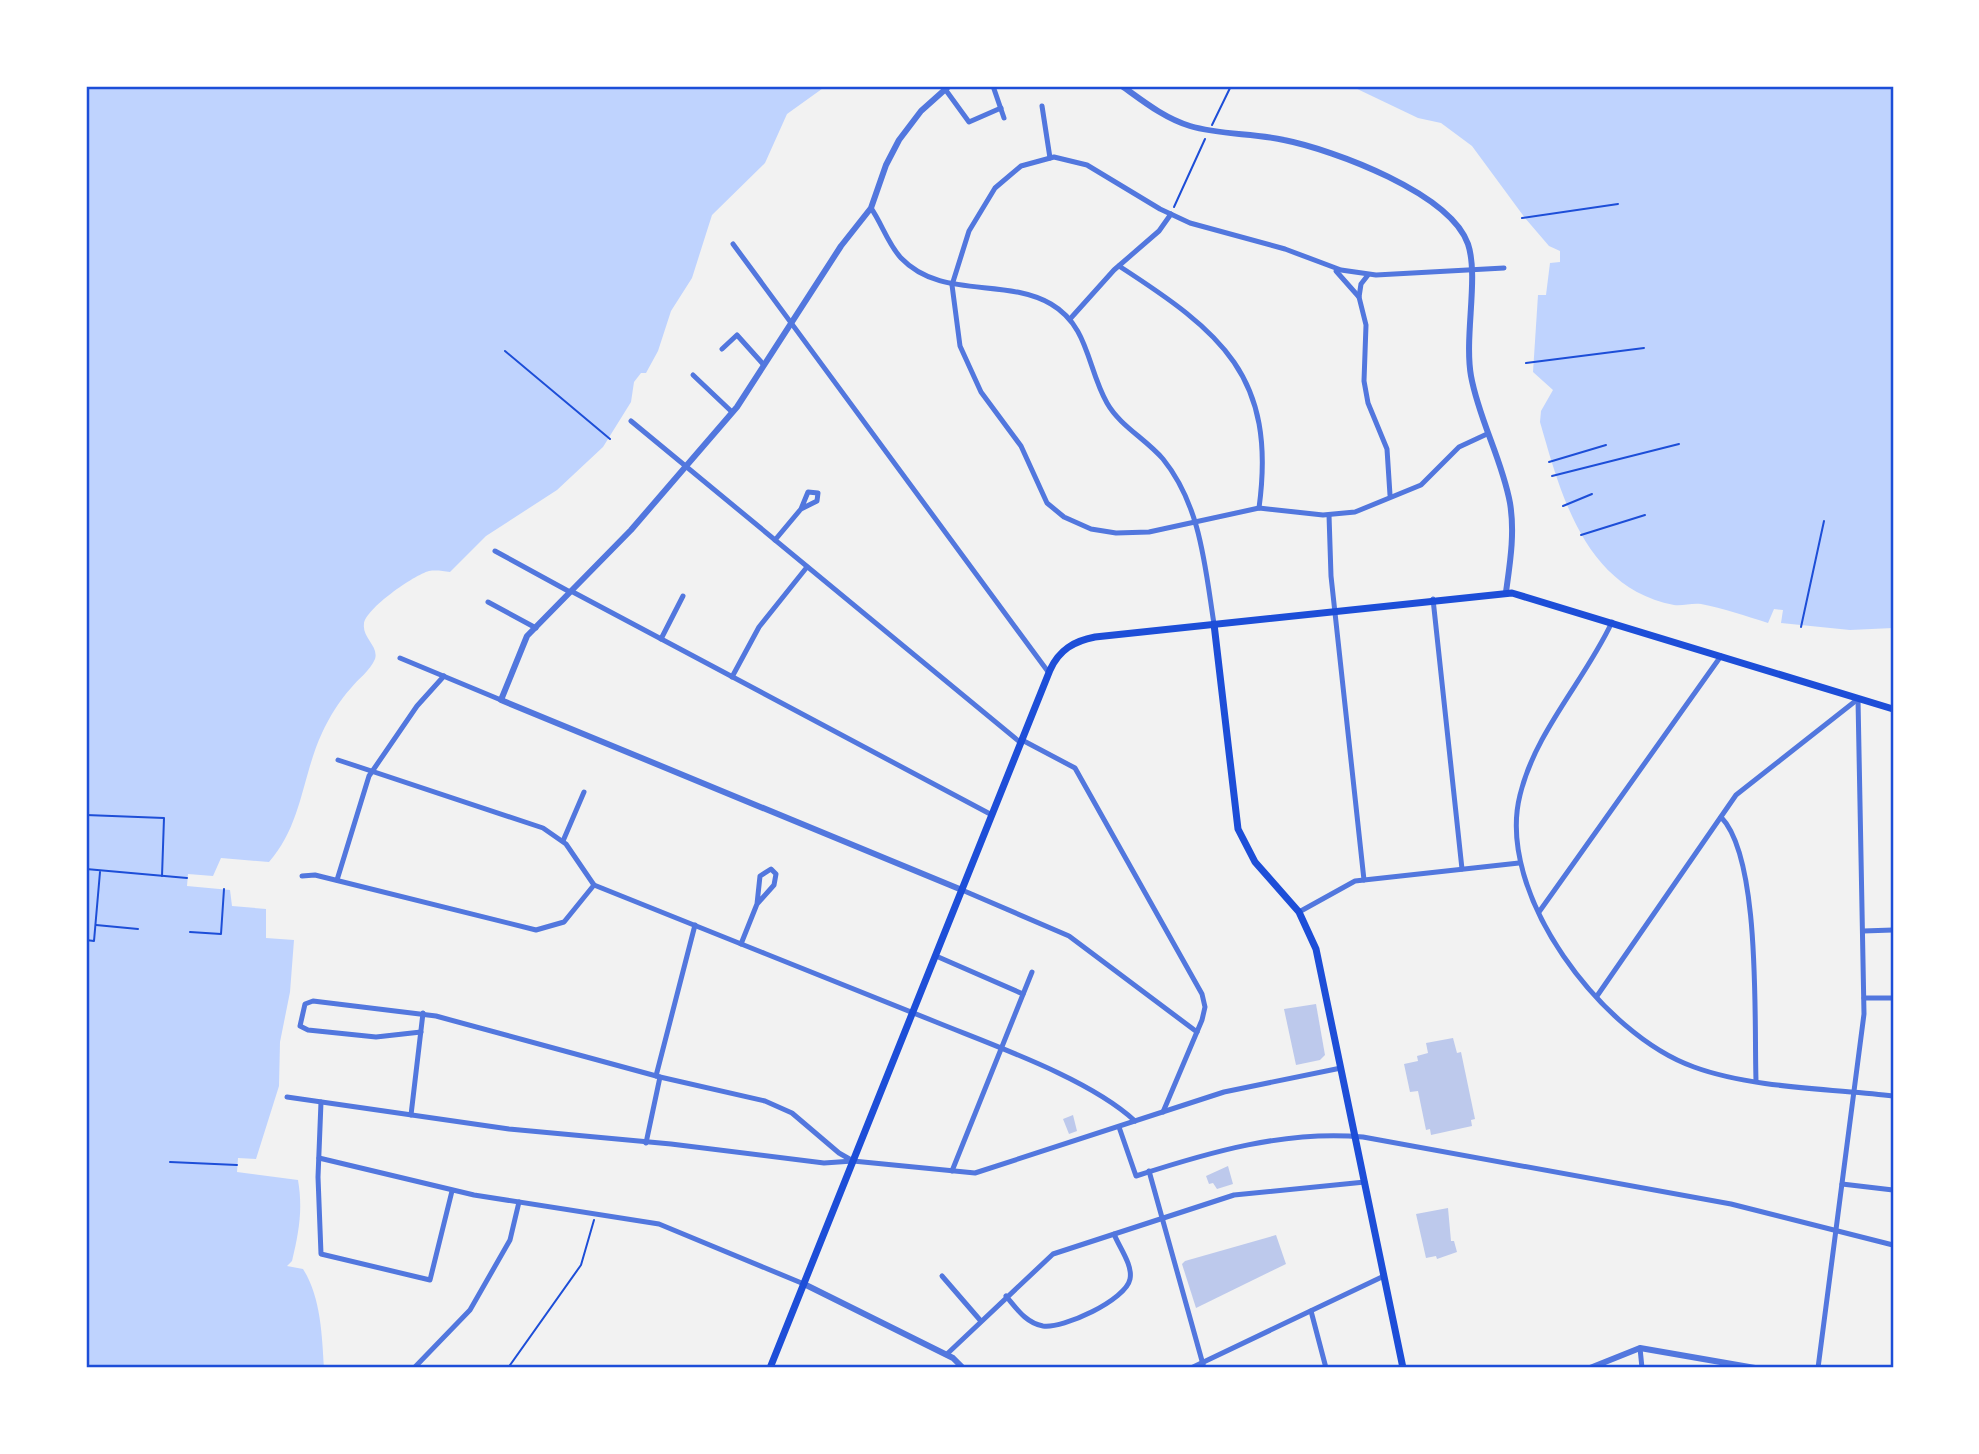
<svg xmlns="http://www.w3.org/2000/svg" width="1979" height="1454" viewBox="0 0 1979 1454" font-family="Karla,sans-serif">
  <rect width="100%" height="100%" fill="#f2f2f2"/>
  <g fill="#bfd3fe">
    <path d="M86 86H826L787 114 765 163 712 215 692 278 671 311 658 351 646 373H641L634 382 631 402 603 447 557 490 486 536 450 572C443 571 436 570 429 571 414 575 365 609 364 624 362 638 379 646 375 659 370 671 358 679 351 688 339 701 329 718 322 733 302 776 302 825 269 862L221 858 213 876 188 874 187 886 230 890 232 906 266 909V938L294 940 290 992 280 1042 279 1086 256 1159 238 1158 237 1172 298 1180C303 1209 299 1232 292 1261L287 1266 303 1269C321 1297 322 1336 324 1368H86Z"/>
    <path d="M1351 86H1893V628L1850 630 1781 623 1783 610 1774 609 1768 623C1746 616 1723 608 1701 604 1691 603 1683 606 1674 605 1585 588 1561 495 1540 422L1541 411 1553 390 1533 372 1538 295H1546L1550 263 1560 262V251L1549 246 1525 218 1472 146 1441 123 1418 118Z"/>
  </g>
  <g fill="#bdc9ec">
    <path d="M1316 1004 1325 1055 1320 1060 1296 1065 1284 1009Z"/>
    <path d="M1453 1038 1457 1053 1461 1052 1475 1119 1471 1120 1472 1126 1431 1135 1430 1129 1426 1130 1418 1091 1410 1092 1404 1064 1418 1061 1417 1056 1428 1053 1426 1043Z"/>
    <path d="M1073 1115 1077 1131 1069 1134 1063 1119Z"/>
    <path d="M1228 1166 1233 1184 1217 1189 1213 1183 1209 1184 1206 1176Z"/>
    <path d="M1448 1208 1451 1241H1454L1457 1252 1437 1259 1436 1256 1426 1258 1416 1214Z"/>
    <path d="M1276 1235 1286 1264 1196 1308 1182 1264 1185 1261Z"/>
  </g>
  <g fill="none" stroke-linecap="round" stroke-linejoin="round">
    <g stroke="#1d4ed8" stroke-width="2">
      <path d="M1212 125 1231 86"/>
      <path d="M1174 207 1205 139"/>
      <path d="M1522 218 1618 204"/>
      <path d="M505 351 610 439"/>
      <path d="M1526 363 1644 348"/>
      <path d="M1549 462 1606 445"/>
      <path d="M1552 476 1679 444"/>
      <path d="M1563 506 1592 494"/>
      <path d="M1581 535 1645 515"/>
      <path d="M1801 627 1824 521"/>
      <path d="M86 815 164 818 162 876"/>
      <path d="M86 869 187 878"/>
      <path d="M96 925 138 929"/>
      <path d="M190 932 221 934 224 889"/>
      <path d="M86 940 94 941 100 872"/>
      <path d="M170 1162 237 1165"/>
      <path d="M508 1368 581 1265 594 1220"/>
    </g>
    <g stroke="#5277de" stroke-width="5">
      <path d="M993 86 1004 118"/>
      <path d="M945 89 969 122 1001 108"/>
      <path d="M1042 106 1050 158"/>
      <path d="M871 208C882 224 888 244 901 258 941 300 1004 277 1051 304 1089 326 1087 368 1107 403 1120 426 1146 439 1163 459 1201 506 1205 567 1214 624"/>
      <path d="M733 244 1049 673"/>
      <path d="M1119 266C1221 332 1277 376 1259 508"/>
      <path d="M1336 271 1359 297"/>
      <path d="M1368 275 1361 284 1359 297 1366 325 1364 381 1368 403 1387 449 1390 495"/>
      <path d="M1070 319 1114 270 1159 231 1171 214"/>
      <path d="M722 349 737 335 763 364"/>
      <path d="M693 375 732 412"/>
      <path d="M631 421 1021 743"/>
      <path d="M1487 434 1459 447 1421 485 1355 512 1323 515 1259 508 1149 532 1116 533 1091 529 1064 517 1047 503 1021 446 981 392 960 346 952 285 969 231 995 188 1021 166 1054 157 1087 165 1160 209 1190 223 1285 249 1341 270 1376 275 1504 268"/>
      <path d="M1329 515 1331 576 1364 880"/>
      <path d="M775 540 801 509 817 501 818 493 808 492 801 509"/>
      <path d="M495 551 570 592"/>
      <path d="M571 591 992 815"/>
      <path d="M1433 599 1462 869"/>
      <path d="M488 602 536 628"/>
      <path d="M1612 622C1585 680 1535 732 1520 795 1495 894 1603 1035 1694 1067 1751 1088 1832 1089 1893 1096"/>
      <path d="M661 639 683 596"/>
      <path d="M400 658 501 700"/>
      <path d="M732 677 759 627 807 567"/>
      <path d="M1022 740 1075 768 1202 994 1205 1007 1202 1020 1163 1112"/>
      <path d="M338 760 543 828 566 844 594 885C708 931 822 976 936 1022 995 1046 1090 1079 1135 1121"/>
      <path d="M1721 817C1761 858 1754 1020 1756 1080"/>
      <path d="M563 841 584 792"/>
      <path d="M302 876 315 875 536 930 564 922 594 885"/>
      <path d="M337 880 369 776 417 706 444 676"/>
      <path d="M962 890 1069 936 1197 1032"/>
      <path d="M1299 912 1355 881 1519 863"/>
      <path d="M1539 912 1721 656"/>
      <path d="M1863 931 1893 930"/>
      <path d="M741 944 757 904 774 885 776 874 771 869 760 876 757 904"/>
      <path d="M936 956 1023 994"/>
      <path d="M1597 996 1736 795 1858 699"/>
      <path d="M1864 998H1893"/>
      <path d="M421 1032 376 1037 308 1030 300 1026 305 1004 313 1001 436 1016 660 1077 765 1101 792 1113 839 1153 853 1161 975 1173 1224 1092 1341 1068"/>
      <path d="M656 1076 695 925"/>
      <path d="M287 1097 509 1129 671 1144 824 1163 853 1161"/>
      <path d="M321 1102 318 1177 321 1254 430 1280 452 1191"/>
      <path d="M411 1115 423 1013"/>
      <path d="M1119 1127 1136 1176C1210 1152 1285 1130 1363 1137L1731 1204 1893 1245"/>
      <path d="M646 1143 660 1077"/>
      <path d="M319 1158 474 1195 659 1224 804 1284"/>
      <path d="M952 1171 1032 972"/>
      <path d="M1149 1171 1204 1368"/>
      <path d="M1842 1184 1893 1190"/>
      <path d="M942 1276 980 1320"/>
      <path d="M1006 1296C1017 1309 1026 1323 1043 1326 1063 1329 1126 1300 1130 1279 1133 1265 1119 1247 1114 1234"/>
      <path d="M1311 1311 1326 1368"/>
      <path d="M1640 1348 1642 1368"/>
      <path d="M947 1354 1053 1254 1234 1195 1365 1182"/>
      <path d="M414 1368 470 1310 510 1240 519 1202"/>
      <path d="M1191 1368 1384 1276"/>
      <path d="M1818 1368 1864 1014 1858 699"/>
    </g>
    <g stroke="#5277de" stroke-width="6">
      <path d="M949 86 921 111 899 140 886 165 871 208 841 246 737 407 631 530 527 636 501 700 962 890"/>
      <path d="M1122 86C1143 101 1164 118 1190 126 1220 135 1253 133 1284 140 1334 150 1450 193 1468 244 1479 277 1464 336 1471 376 1479 420 1502 459 1510 503 1515 533 1510 563 1506 592"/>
      <path d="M804 1284 953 1358 963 1368"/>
      <path d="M1590 1368 1640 1348 1755 1368"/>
    </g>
    <g stroke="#1d4ed8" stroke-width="7">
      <path d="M1214 624 1238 829 1255 862 1299 912 1316 949 1403 1368"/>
      <path d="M770 1368 1050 670C1059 650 1074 641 1095 637L1512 593 1893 709"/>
    </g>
  </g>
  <rect width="1979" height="1454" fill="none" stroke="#ffffff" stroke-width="175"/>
  <rect x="88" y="88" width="1804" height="1278" fill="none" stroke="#1d4ed8" stroke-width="2.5"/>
</svg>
